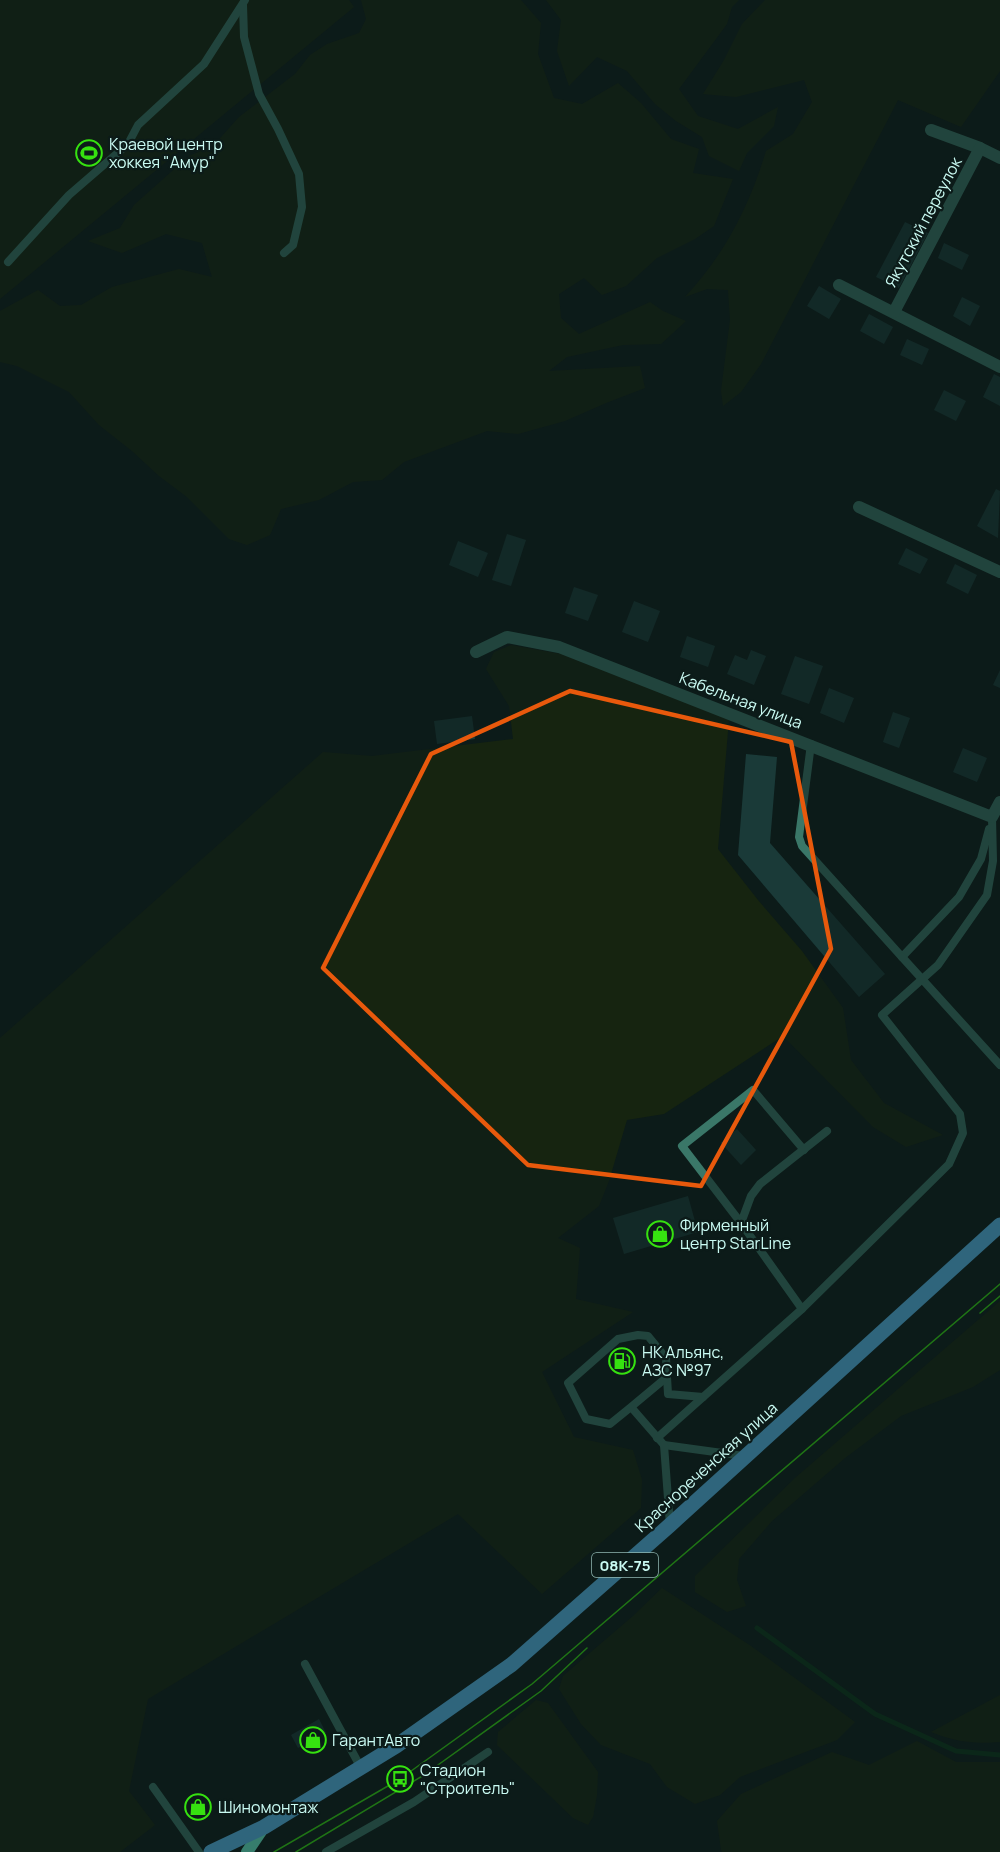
<svg xmlns="http://www.w3.org/2000/svg" width="1000" height="1852" viewBox="0 0 1000 1852" font-family="Manrope,sans-serif">
  <rect width="100%" height="100%" fill="#0c1b19"/>
  <g fill="#162410">
    <path d="M0 0H349L354 7 0 299Z"/>
    <path d="M361 0H521L541 23 538 54 554 98 582 104 618 83 641 103 671 139 699 149 693 173 733 179 714 226 695 239 657 258 626 286 602 295 584 278 559 294 561 318 579 334 650 302 663 311 686 321 661 344 623 345 567 357 549 371 640 366 645 388 606 403 565 421 518 434 487 431 404 462 382 480 353 482 319 500 281 509 270 535 247 545 229 539 187 497 159 476 132 451 99 425 69 392 17 366 0 362V311L38 290 60 306 81 305 112 287 179 269 212 277 202 243 166 234 122 253 88 241 120 228 134 205 189 156 214 145 239 117 295 74 310 55 327 44 359 33 366 19Z"/>
    <path d="M546 0H739L732 7 727 24 679 89 698 116 738 129 778 107 774 126 747 153 739 171 709 156 702 137 676 121 655 104 627 71 597 57 569 86 557 51 561 20Z"/>
    <path d="M765 0H1000V71L961 127 898 100 761 364 741 392 723 406 721 391 730 320 728 290 707 289 685 297C725 254 749 207 766 151L793 134 812 102 804 80 736 97 703 94 724 60 742 24Z"/>
    <path d="M511 645 561 654 729 720 718 849 758 900 802 951 843 1008 851 1060 884 1103 943 1135 906 1147 873 1127 783 1036 664 1114 627 1120 609 1181 599 1206 558 1238 580 1248 576 1299 633 1312 542 1372 574 1437 633 1450 642 1480 641 1508 542 1594 458 1514 148 1699 129 1791 155 1825 120 1852H0V1038L323 752 372 756 513 739 509 706 486 669 494 652Z"/>
    <path d="M1000 1301V1370L973 1387 901 1416 845 1458 772 1521 739 1559 737 1580 746 1606 727 1612 695 1592V1576L795 1478Z"/>
    <path d="M662 1588 751 1646 855 1722 837 1740 740 1777 720 1795 695 1804 667 1787 650 1764 601 1745 581 1724 559 1689 563 1676 633 1616Z"/>
    <path d="M1000 1695V1742C972 1744 957 1742 931 1732Z"/>
    <path d="M536 1700 548 1703 598 1772 597 1795 593 1817 588 1825 573 1818 497 1745 498 1732Z"/>
    <path d="M917 1741 956 1762H1000V1852H722L721 1850 717 1821 741 1794 832 1752 869 1765Z"/>
  </g>
  <g fill="none" stroke-linecap="round" stroke-linejoin="round">
    <path stroke="#0b351a" stroke-width="5" d="M757 1628 875 1714 956 1751 1000 1755"/>
  </g>
  <g fill="#1a3a38">
    <path d="M905 222 928 233 899 288 876 277Z"/>
    <path d="M944 243 969 255 962 270 938 258Z"/>
    <path d="M819 286 841 299 829 319 807 306Z"/>
    <path d="M962 297 980 306 970 326 953 316Z"/>
    <path d="M869 314 893 327 884 344 860 331Z"/>
    <path d="M907 339 929 349 922 365 900 355Z"/>
    <path d="M994 374 1000 377V406L983 397Z"/>
    <path d="M944 390 966 401 956 421 934 410Z"/>
    <path d="M996 489 1000 491 998 538 977 526Z"/>
    <path d="M507 534 526 540 511 586 492 580Z"/>
    <path d="M458 541 488 553 478 577 449 565Z"/>
    <path d="M906 548 928 559 920 574 898 564Z"/>
    <path d="M955 564 977 575 968 594 946 583Z"/>
    <path d="M574 587 598 595 588 621 565 613Z"/>
    <path d="M634 601 660 611 648 642 622 632Z"/>
    <path d="M687 636 715 646 708 667 680 657Z"/>
    <path d="M751 650 766 656 754 685 727 674 735 655 747 660Z"/>
    <path d="M795 656 823 666 809 704 781 694Z"/>
    <path d="M1000 670V688L993 685Z"/>
    <path d="M829 688 854 698 844 723 820 713Z"/>
    <path d="M893 712 910 718 899 748 883 742Z"/>
    <path d="M472 716 475 739 437 744 434 721Z"/>
    <path d="M963 748 987 758 977 782 953 772Z"/>
    <path d="M746 754 777 757 770 843 885 974 859 997 738 855Z"/>
    <path d="M737 1129 756 1150 741 1165 721 1143Z"/>
    <path d="M688 1196 698 1232 624 1254 613 1218Z"/>
    <path d="M625 1347 637 1362 623 1373 611 1359Z"/>
    <path d="M319 1719 326 1733 298 1748 291 1735Z"/>
    <path d="M201 1793 211 1810 194 1820 184 1803Z"/>
  </g>
  <g fill="none" stroke-linecap="round" stroke-linejoin="round">
    <g stroke="#3a7768" stroke-width="8">
      <path d="M243 5 244 37 259 94 278 129 299 174 302 207 293 245 284 253"/>
      <path d="M8 262 69 195 128 144 138 125 204 64 245 0"/>
      <path d="M811 744 799 837 802 846 902 957 959 897 981 859 989 829"/>
      <path d="M902 957 1000 1065"/>
      <path d="M741 1223 682 1146 753 1090 804 1150"/>
      <path d="M802 1309 741 1223 751 1196 760 1184 827 1131"/>
      <path d="M667 1377 668 1394 703 1397"/>
      <path d="M631 1407 610 1424 586 1419 568 1383 618 1339 638 1335 648 1336 666 1358 667 1377 631 1407 664 1445 744 1456"/>
      <path d="M657 1438 802 1309 949 1164 963 1133 960 1114 882 1015 938 965 987 895 993 861 992 817"/>
      <path d="M664 1445 670 1525"/>
      <path d="M305 1664 361 1768"/>
      <path d="M153 1787 199 1852"/>
      <path d="M326 1852 414 1802 488 1752"/>
    </g>
    <g stroke="#3a7768" stroke-width="12">
      <path d="M931 130 980 148 1000 158"/>
      <path d="M839 285 1000 367"/>
      <path d="M894 312 980 148"/>
      <path d="M859 507 1000 572"/>
      <path d="M476 652 507 637 559 647 992 817 1000 802"/>
    </g>
    <path stroke="#68f4d0" stroke-width="12" d="M247 1852 264 1827"/>
    <path stroke="#59bef3" stroke-width="15" d="M211 1852 264 1827 396 1746 511 1665 670 1525 1000 1225"/>
    <g stroke="#36e110" stroke-width="1.5">
      <path d="M980 1313 1000 1296"/>
      <path d="M274 1852 400 1779 532 1684 1000 1284"/>
      <path d="M296 1852 424 1775 541 1691 587 1648"/>
    </g>
  </g>
  <path d="M0 0H1000V1852H0ZM570 691 791 742 831 949 701 1186 528 1165 323 968 431 754Z" fill="#0c1b19" fill-opacity=".55" fill-rule="evenodd"/>
  <path fill="none" stroke="#e8590c" stroke-width="4.5" stroke-linejoin="round" d="M570 691 791 742 831 949 701 1186 528 1165 323 968 431 754Z"/>
  <defs>
    <g id="stadium-ring" transform="scale(1.35)"><circle r="9.5" fill="#0c1b19" stroke="#36e110" stroke-width="1.5"/><path d="M0-5a6.5 5 0 1 0 0 10a6.5 5 0 1 0 0-10ZM-3.5-1.8h7v3.6h-7Z" fill="#36e110"/></g>
    <g id="shop-ring" transform="scale(1.35)"><circle r="9.5" fill="#0c1b19" stroke="#36e110" stroke-width="1.5"/><path d="M-5-2.5h2.3a2.7 3.5 0 0 1 5.4 0H5L5.5 6h-11ZM-1.5-2.5h3a1.5 2.3 0 0 0-3 0Z" fill="#36e110"/></g>
    <g id="fuel-ring" transform="scale(1.35)"><circle r="9.5" fill="#0c1b19" stroke="#36e110" stroke-width="1.5"/><path d="M-5.5-6h7V0h2V4h1.3V-2.5L3-4.5l.8-.8L6-3V5H2.5V1h-1V6h-7ZM-4.2-4.7v3.2H.2V-4.7Z" fill="#36e110"/></g>
    <g id="bus-ring" transform="scale(1.35)"><circle r="9.5" fill="#0c1b19" stroke="#36e110" stroke-width="1.5"/><path d="M-5-6H5V4H4V6H2V4H-2V6H-4V4H-5ZM-3.5-4V0h7V-4ZM-3.5 1.2v1.5H-2V1.2ZM2 1.2v1.5H3.5V1.2Z" fill="#36e110"/></g>
  </defs>
  <g fill-rule="evenodd">
    <use href="#stadium-ring" x="89" y="153"/>
    <use href="#shop-ring" x="660" y="1234"/>
    <use href="#fuel-ring" x="622" y="1361"/>
    <use href="#shop-ring" x="313" y="1740"/>
    <use href="#bus-ring" x="400" y="1779"/>
    <use href="#shop-ring" x="198" y="1807"/>
  </g>
  <g text-anchor="middle" dominant-baseline="central" stroke-width="4.5" stroke-linejoin="round" paint-order="stroke">
    <rect fill="#0c1b19" stroke="#91b8b2" stroke-width="1.5" x="592" y="1553" width="66" height="24" rx="4.5"/>
    <g font-size="15" font-weight="bold" fill="#cafbf3">
      <text x="625" y="1565">08К-75</text>
    </g>
    <g font-size="16" fill="#cafbf3" stroke="#0c1b19" text-anchor="start">
      <text x="109" y="144">Краевой центр<tspan x="109" dy="18">хоккея "Амур"</tspan></text>
      <text x="680" y="1225">Фирменный<tspan x="680" dy="18">центр StarLine</tspan></text>
      <text x="642" y="1352">НК Альянс,<tspan x="642" dy="18">АЗС №97</tspan></text>
      <text x="332" y="1740">ГарантАвто</text>
      <text x="420" y="1770">Стадион<tspan x="420" dy="18">"Строитель"</tspan></text>
      <text x="218" y="1807">Шиномонтаж</text>
    </g>
    <g font-size="16" fill="#cafbf3" stroke="#0c1b19">
      <text transform="translate(923 222) rotate(-62)">Якутский переулок</text>
      <text transform="translate(741 700) rotate(21)">Кабельная улица</text>
      <text transform="translate(706 1467) rotate(-42)">Краснореченская улица</text>
    </g>
  </g>
</svg>
